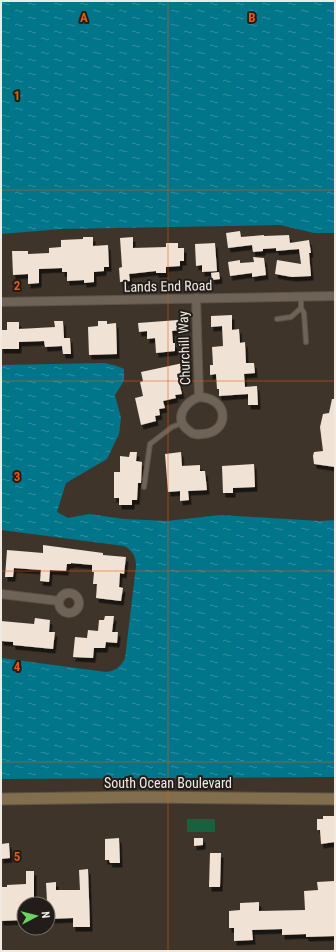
<svg xmlns="http://www.w3.org/2000/svg" width="336" height="952" viewBox="0 0 336 952" font-family="'Roboto Condensed',sans-serif">
  <defs>
    <pattern id="water-ripples" width="26" height="14" patternUnits="userSpaceOnUse"><rect width="26" height="14" fill="#01758a"/><path d="M2 4q2-2 4 0t4 0M15 11q2-2 4 0t4 0" fill="none" stroke="#338fa0"/></pattern>
    <filter id="shadow"><feDropShadow dx="2.5" dy="4.5" stdDeviation="0" flood-color="#0009"/></filter>
  </defs>
  <rect width="100%" height="100%" fill="#3f342a"/>
  <rect fill="#16613e" x="187" y="819" width="28" height="13"/>
  <g fill="url(#water-ripples)">
    <path d="M1 1H335V233H314L280 225 61 229 1 234Z"/>
    <path d="M105 363 117 366 124 369V381L115 395 121 418 119 434 107 459 66 483 57 512 68 518 89 514 124 519 167 521 220 515 320 521 335 520V777L1 779V658L106 672C115 671 121 667 125 658L136 566C136 556 132 550 124 546L1 530V365Z"/>
  </g>
  <g fill="#f0e2d5" filter="url(#shadow)">
    <path d="M240 231 241 237 264 235V236L289 235 290 243 309 240 311 253H309L311 276 292 277 275 274 277 260 301 264 299 249 276 251V248L263 249V251L253 252 252 245 228 248 226 233Z"/>
    <path d="M83 237H93V246L108 245 109 267H104V271L94 272V282L84 283V280L67 281V272H62V268L39 269V283L28 284V274L13 275 12 251H28V254L49 253V248L61 247V240L83 239Z"/>
    <path d="M133 237V248L166 247V243H178V248H184V261H180V266L166 267V273H156V271L129 274 130 281 120 282 119 268 122 267 120 238Z"/>
    <path d="M215 243 217 271 202 272V265L196 266 195 244Z"/>
    <path d="M253 257 264 258 266 275 252 277V273L230 276 228 262 240 260V263L254 262Z"/>
    <path d="M219 272 220 279 212 280 211 273Z"/>
    <path d="M232 315V330L239 329 240 343 245 342 246 363H254L255 373 244 374 245 387 257 386 258 405H248V394L219 396V389H217L216 374 210 375V365H213L212 347 223 346 222 326 211 327V316Z"/>
    <path d="M178 320 179 330 172 331 173 343H175V351L156 353 155 338 147 339V331L139 332 138 323Z"/>
    <path d="M54 321H63L64 338H70L71 354H63L62 346 45 347 44 341 19 342V349H1V330H7V322H19V329L55 327Z"/>
    <path d="M98 321H107V324L116 323 117 354 89 355 88 327 98 326Z"/>
    <path d="M183 363 185 372 177 374 182 394 175 395 176 398 163 401 165 408 159 409 160 415 155 416 156 421 141 425 135 398 143 396 140 382 143 381 141 372Z"/>
    <path d="M332 399H335V467L314 464 313 456 314 452 323 451 320 427 323 414 329 413Z"/>
    <path d="M130 452H137L136 461 142 462 141 483H138L137 500H132V505H119V498H114V472H120V456L129 457Z"/>
    <path d="M181 452 182 466 200 465V471H205L207 490 188 491 189 500 180 501V491L168 492 165 454Z"/>
    <path d="M254 464 255 487 233 488V493H223L222 466Z"/>
    <path d="M43 545 103 553V555L126 557 124 574 120 573 119 587 123 588 121 601 96 598 97 584H93L94 572H92V565L71 563V564H67L66 571 50 570 49 582 40 581 41 570 14 568 13 577H5L7 550 43 553Z"/>
    <path d="M105 616H114L112 632H118L117 643 106 642 105 648H94L93 658 73 657 75 637 87 638 88 630 98 631 99 620H104Z"/>
    <path d="M35 618 50 620 49 632H55L53 649 13 645V642L1 641V621L34 624Z"/>
    <path d="M323 816H335V842L321 844 320 830H317V819H323Z"/>
    <path d="M119 838 120 863H110L109 860H105V839Z"/>
    <path d="M194 838H203V845L194 846Z"/>
    <path d="M9 843 10 858 1 859V844Z"/>
    <path d="M210 853H221L220 887H209Z"/>
    <path d="M88 869 90 927H73V918L48 919 46 883 56 882V890H80L79 870Z"/>
    <path d="M26 871H34V904H24V920L1 921V887H7V885L26 884Z"/>
    <path d="M334 881 335 891V936L306 937V934L282 935V929L252 930 253 940 234 941V928H229V911L240 910V903L259 902V911L305 910 304 891 318 890 317 882Z"/>
  </g>
  <g fill="none" stroke-linecap="round" stroke-linejoin="round">
    <g stroke="#5b5248" stroke-width="6">
      <g id="lane">
        <path d="M301 297V308L304 313 306 342"/>
        <path d="M277 319 291 317 301 308"/>
        <path d="M144 487 150 444 172 427 182 423"/>
      </g>
    </g>
    <g stroke="#5b5248" stroke-width="10">
      <g id="street">
        <path d="M196 298 199 397"/>
        <path d="M1 302 335 296"/>
        <path d="M199 397C230 398 230 433 202 434 197 435 192 434 188 430 173 419 185 402 199 397Z"/>
        <circle cx="69" cy="603" r="10"/>
        <path d="M1 594 59 601"/>
      </g>
    </g>
    <g stroke="#5b5248" stroke-width="13">
      <path id="secondary" d="M1 799 143 797 335 799"/>
    </g>
    <use href="#lane" stroke="#6f6357" stroke-width="4"/>
    <use href="#street" stroke="#6f6357" stroke-width="8"/>
    <use href="#secondary" stroke="#806e4c" stroke-width="11"/>
  </g>
  <path fill="none" stroke="#e8590c" stroke-width="1" stroke-opacity="0.55" d="M168 1V951M1 190H335M1 381H335M1 571H335M1 762H335"/>
  <g text-anchor="middle" dominant-baseline="central" stroke-width="4" stroke-linejoin="round" paint-order="stroke">
    <g font-size="14" fill="#f1eae3" stroke="#221d18">
      <text transform="translate(168 286) rotate(-1)">Lands End Road</text>
      <text transform="translate(184 348) rotate(-92)">Churchill Way</text>
      <text x="168" y="783">South Ocean Boulevard</text>
    </g>
  </g>
  <g font-size="13" text-anchor="middle" font-weight="bold" fill="#e8590c" stroke="#221d18" stroke-width="4" stroke-linejoin="round" paint-order="stroke">
    <text x="84" y="22">A</text>
    <text x="252" y="22">B</text>
    <text x="17" y="100">1</text>
    <text x="17" y="290">2</text>
    <text x="17" y="481">3</text>
    <text x="17" y="671">4</text>
    <text x="17" y="861">5</text>
  </g>
  <rect width="336" height="952" fill="none" stroke="#f1eae3" stroke-width="4"/>
  <g transform="translate(36 916) rotate(83)"><circle r="19" fill="#221d18" stroke="#756f69"/>
  <path d="M0-3L7 15L0 10L-7 15Z" fill="#6cd362"/>
  <text y="-6" font-size="11" font-weight="bold" text-anchor="middle" fill="#f1eae3">N</text>
  </g>
</svg>
